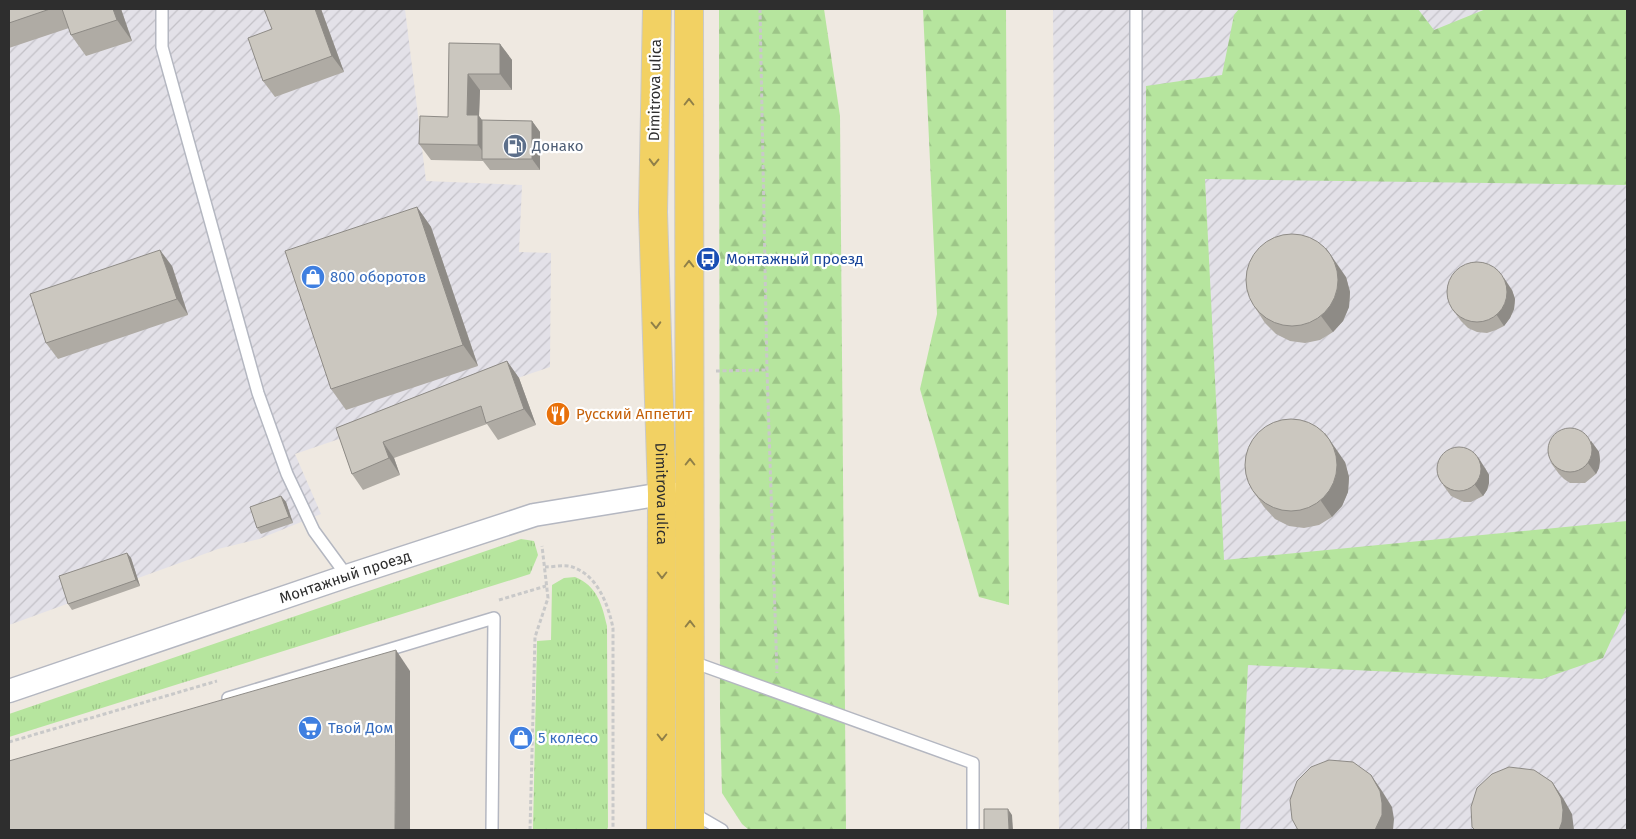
<svg xmlns="http://www.w3.org/2000/svg" width="1636" height="839" viewBox="0 0 1636 839" font-family="'Fira Sans',sans-serif">
  <defs>
    <pattern id="industrial-furrows" width="10" height="10" patternUnits="userSpaceOnUse" patternTransform="scale(1.25)"><rect width="10" height="10" fill="#e3e1e8"/><path d="M-1 1l2-2M0 10L10 0M9 11l2-2" fill="none" stroke="#c3c1c7"/></pattern>
    <pattern id="grass-tufts" width="24" height="20" patternUnits="userSpaceOnUse" patternTransform="scale(1.25)"><rect width="24" height="20" fill="#b6e59e"/><path d="M3 7l-1-3M5 7V3M7 7l1-3M15 17l-1-3M17 17v-4M19 17l1-3" fill="none" stroke="#9dc588"/></pattern>
    <pattern id="forest-firs" width="22" height="20" patternUnits="userSpaceOnUse" patternTransform="scale(1.25)"><rect width="22" height="20" fill="#b6e59e"/><path d="M5 1l3.5 6h-7zM16 11l3.5 6h-7z" fill="#9dc588"/></pattern>
  </defs>
  <rect width="100%" height="100%" fill="#efe9e1"/>
  <g fill="url(#industrial-furrows)">
    <path d="M9 9H405L426 181 522 185 519 252 551 253 550 367 295 454 321 514 259 539 218 549 9 625Z"/>
    <path d="M1053 9H1627V830H1059Z"/>
  </g>
  <g fill="url(#grass-tufts)">
    <path d="M521 539 534 541 538 555 530 574 9 737V714Z"/>
    <path d="M575 577C597 586 602 604 607 626L608 827 607 830H533L537 641 551 640 552 585 564 578Z"/>
  </g>
  <g fill="url(#forest-firs)">
    <path d="M719 9H824L840 116 846 830H749L742 824 722 793 720 713Z"/>
    <path d="M923 9H1006L1009 605 979 597 920 389 937 314Z"/>
    <path d="M1239 9H1418L1434 30 1486 9H1627V185L1205 179 1224 560 1627 521V606L1603 658 1542 679 1248 665 1240 830H1147L1146 86 1222 75 1234 15Z"/>
  </g>
  <g fill="none" stroke-linecap="round" stroke-linejoin="round">
    <g stroke="#b4b7c1" stroke-width="14">
      <g id="service">
        <path d="M162 9V47L258 393 287 474 314 531 347 576"/>
        <path d="M690 661 973 763V830"/>
        <path d="M228 698 494 618 492 830"/>
        <path d="M691 812 722 830"/>
        <path d="M1135 830 1136 9"/>
      </g>
    </g>
    <g stroke="#b4b7c1" stroke-width="25">
      <g id="minor">
        <path id="s1" d="M9 691 347 576 534 515 662 494H677"/>
      </g>
    </g>
    <g stroke="#c9c9c9" stroke-width="30">
      <g id="primary">
        <path id="s2" d="M657 9 653 212 662 494 661 830"/>
        <path d="M689 9 690 830"/>
      </g>
    </g>
    <g stroke="#c9c9c9" stroke-width="3" stroke-dasharray="4 2.5" stroke-linecap="butt">
      <path d="M760 9 767 370 777 673"/>
      <path d="M716 371 767 370"/>
      <path d="M545 567C552 567 562 565 569 566 597 573 608 604 613 628V830"/>
      <path d="M499 600 546 586"/>
      <path d="M9 742 217 681"/>
      <path d="M530 830 535 637 548 598 542 546"/>
    </g>
    <use href="#service" stroke="#fff" stroke-width="11"/>
    <use href="#minor" stroke="#fff" stroke-width="22"/>
    <use href="#primary" stroke="#f2d163" stroke-width="28"/>
  </g>
  <g fill="#afaba4">
    <path d="M9 9H121L132 41 86 56 71 35 69 28 9 48Z"/>
    <path d="M321 9 344 72 275 97 263 81 272 29Z"/>
    <path d="M449 43 500 44 512 60V90H480L479 116 482 120 532 121 540 132V170H490L483 161 431 160 419 144 448 117Z"/>
    <path d="M417 207 431 227 478 366 346 410 331 389Z"/>
    <path d="M172 266 188 315 58 359 46 343Z"/>
    <path d="M1346 277 1350 292 1349 307 1343 321 1333 332 1320 340 1305 343 1290 341 1276 334 1265 323 1254 306Z"/>
    <path d="M1512 290 1515 299 1514 309 1510 318 1504 326 1496 330 1487 333 1477 332 1468 328 1461 321 1453 310Z"/>
    <path d="M507 361 519 378 536 425 498 440 487 424 394 458 400 475 363 490 352 474 336 428Z"/>
    <path d="M1591 441 1599 452 1600 460 1599 468 1596 474 1585 483H1570L1564 479 1559 474 1551 463Z"/>
    <path d="M1345 462 1349 477 1348 492 1342 506 1332 517 1319 525 1304 528 1289 526 1275 519 1264 507 1253 491Z"/>
    <path d="M1485 468 1489 475V483L1487 490 1483 496 1471 502H1464L1451 496 1443 485Z"/>
    <path d="M281 496 286 502 293 523 261 534 257 528Z"/>
    <path d="M127 553 131 558 140 586 72 610 68 604Z"/>
  </g>
  <g fill="#8e8b86">
    <path d="M113 9H121L132 41 117 20Z"/>
    <path d="M315 9H321L344 72 332 56Z"/>
    <path d="M500 44 512 60V90L500 74Z"/>
    <path d="M468 74 480 90 479 116 490 131 488 159 478 145 467 115Z"/>
    <path d="M532 121 540 132V170L532 159Z"/>
    <path d="M417 207 431 227 478 366 463 345Z"/>
    <path d="M1326 248 1346 277 1350 292 1349 307 1343 321 1333 332 1321 316Z"/>
    <path d="M160 250 172 266 188 315 177 299Z"/>
    <path d="M1504 278 1512 290 1515 299 1514 309 1510 318 1504 326 1496 314Z"/>
    <path d="M507 361 519 378 536 425 524 409Z"/>
    <path d="M1325 433 1345 462 1349 477 1348 492 1342 506 1332 517 1321 501Z"/>
    <path d="M1591 441 1599 452 1600 460 1599 468 1596 474 1588 463Z"/>
    <path d="M383 442 394 458 400 475 389 458Z"/>
    <path d="M1478 457 1485 468 1489 475V483L1487 490 1483 496 1475 485Z"/>
    <path d="M281 496 286 502 293 523 289 517Z"/>
    <path d="M127 553 131 558 140 586 136 580Z"/>
    <path d="M396 650 410 671V830H395Z"/>
    <path d="M1371 775 1382 791 1392 807 1394 819 1393 830H1376Z"/>
    <path d="M1552 782 1563 798 1572 814 1574 830H1559Z"/>
    <path d="M1008 809 1012 815 1013 830H1009Z"/>
  </g>
  <g fill="#cbc7bf" stroke="#8e8b86">
    <path d="M9 9H50L9 23Z"/>
    <path d="M62 9H113L117 20 71 35Z"/>
    <path d="M264 9H315L332 56 263 81 248 38 272 29Z"/>
    <path d="M449 43 500 44V74H468L467 115H478V145L419 144 420 116 448 117Z"/>
    <path d="M482 120 532 121V159H482Z"/>
    <path d="M417 207 463 345 331 389 285 251Z"/>
    <circle cx="1292" cy="280" r="46"/>
    <path d="M160 250 177 299 46 343 30 294Z"/>
    <circle cx="1477" cy="292" r="30"/>
    <path d="M507 361 524 409 486 423 481 406 383 442 389 458 352 474 336 428Z"/>
    <circle cx="1291" cy="465" r="46"/>
    <circle cx="1570" cy="450" r="22"/>
    <circle cx="1459" cy="469" r="22"/>
    <path d="M281 496 289 517 257 528 250 507Z"/>
    <path d="M127 553 136 580 68 604 59 576Z"/>
    <path d="M396 650 395 830H9V761Z"/>
    <path d="M1329 760 1353 762 1371 775 1380 791 1382 803V815L1375 830H1298L1292 819 1290 800 1297 781 1311 767Z"/>
    <path d="M1509 767 1534 770 1552 782 1561 798 1563 810 1562 822 1559 830H1475L1472 827 1471 807 1477 788 1492 774Z"/>
    <path d="M984 809H1008L1009 830H984Z"/>
  </g>
  <defs><path id="oneway-chevron" d="M-2-3.5L2.5 0L-2 3.5" fill="none" stroke-width="1.6" stroke-linecap="round" stroke-linejoin="round" transform="scale(1.25)"/></defs>
  <g stroke="#908048">
    <use href="#oneway-chevron" transform="translate(689 102) rotate(-90)"/>
    <use href="#oneway-chevron" transform="translate(654 162) rotate(91)"/>
    <use href="#oneway-chevron" transform="translate(689 264) rotate(-90)"/>
    <use href="#oneway-chevron" transform="translate(656 325) rotate(88)"/>
    <use href="#oneway-chevron" transform="translate(690 462) rotate(-90)"/>
    <use href="#oneway-chevron" transform="translate(662 575) rotate(90)"/>
    <use href="#oneway-chevron" transform="translate(690 624) rotate(-90)"/>
    <use href="#oneway-chevron" transform="translate(662 737) rotate(90)"/>
  </g>
  <defs>
    <g id="fuel-disc" transform="scale(1.25)"><circle r="9.5" fill="#5c6f8a" stroke="#fff"/><path d="M-5.5-6h7V0h2V4h1.3V-2.5L3-4.5l.8-.8L6-3V5H2.5V1h-1V6h-7ZM-4.2-4.7v3.2H.2V-4.7Z" fill="#fff"/></g>
    <g id="bus-disc" transform="scale(1.25)"><circle r="9.5" fill="#1a4fb4" stroke="#fff"/><path d="M-5-6H5V4H4V6H2V4H-2V6H-4V4H-5ZM-3.5-4V0h7V-4ZM-3.5 1.2v1.5H-2V1.2ZM2 1.2v1.5H3.5V1.2Z" fill="#fff"/></g>
    <g id="shop-disc" transform="scale(1.25)"><circle r="9.5" fill="#3f7fe0" stroke="#fff"/><path d="M-5-2.5h2.3a2.7 3.5 0 0 1 5.4 0H5L5.5 6h-11ZM-1.5-2.5h3a1.5 2.3 0 0 0-3 0Z" fill="#fff"/></g>
    <g id="restaurant-disc" transform="scale(1.25)"><circle r="9.5" fill="#e8710a" stroke="#fff"/><path d="M-5-6h1v4h1v-4h1v4h1v-4h1v5L-1.5 .5V6h-2V.5L-5-1ZM5-6V6H3V1.5H1.5Q1.5-4 5-6Z" fill="#fff"/></g>
    <g id="supermarket-disc" transform="scale(1.25)"><circle r="9.5" fill="#3f7fe0" stroke="#fff"/><path d="M-6-5.5h2.5l.6 2H6L4.5 2H-2.5L-4.4-4H-6ZM-1.5 3.2a1.3 1.3 0 1 0 .1 0ZM3 3.2a1.3 1.3 0 1 0 .1 0Z" fill="#fff"/></g>
  </defs>
  <g fill-rule="evenodd">
    <use href="#fuel-disc" x="515" y="146"/>
    <use href="#bus-disc" x="708" y="259"/>
    <use href="#shop-disc" x="313" y="277"/>
    <use href="#restaurant-disc" x="558" y="414"/>
    <use href="#supermarket-disc" x="310" y="728"/>
    <use href="#shop-disc" x="521" y="738"/>
  </g>
  <g text-anchor="middle" dominant-baseline="central" stroke-width="4.5" stroke-linejoin="round" paint-order="stroke">
    <g font-size="15" fill="#2e2e2e" stroke="#fff">
      <text transform="translate(655 90) rotate(-89)">Dimitrova ulica</text>
      <text stroke="none"><textPath href="#s2" startOffset="485">Dimitrova ulica</textPath></text>
      <text stroke="none"><textPath href="#s1" startOffset="355">Монтажный проезд</textPath></text>
    </g>
    <g font-size="15" fill="#4e5e75" stroke="#fff" text-anchor="start">
      <text x="532" y="146">Донако</text>
    </g>
    <g font-size="15" fill="#164399" stroke="#fff" text-anchor="start">
      <text x="726" y="259">Монтажный проезд</text>
    </g>
    <g font-size="15" fill="#366cbe" stroke="#fff" text-anchor="start">
      <text x="330" y="277">800 оборотов</text>
      <text x="328" y="728">Твой Дом</text>
      <text x="538" y="738">5 колесо</text>
    </g>
    <g font-size="15" fill="#c56008" stroke="#fff" text-anchor="start">
      <text x="576" y="414">Русский Аппетит</text>
    </g>
  </g>
  <rect width="1636" height="839" fill="none" stroke="#2e2e2e" stroke-width="20"/>
</svg>
